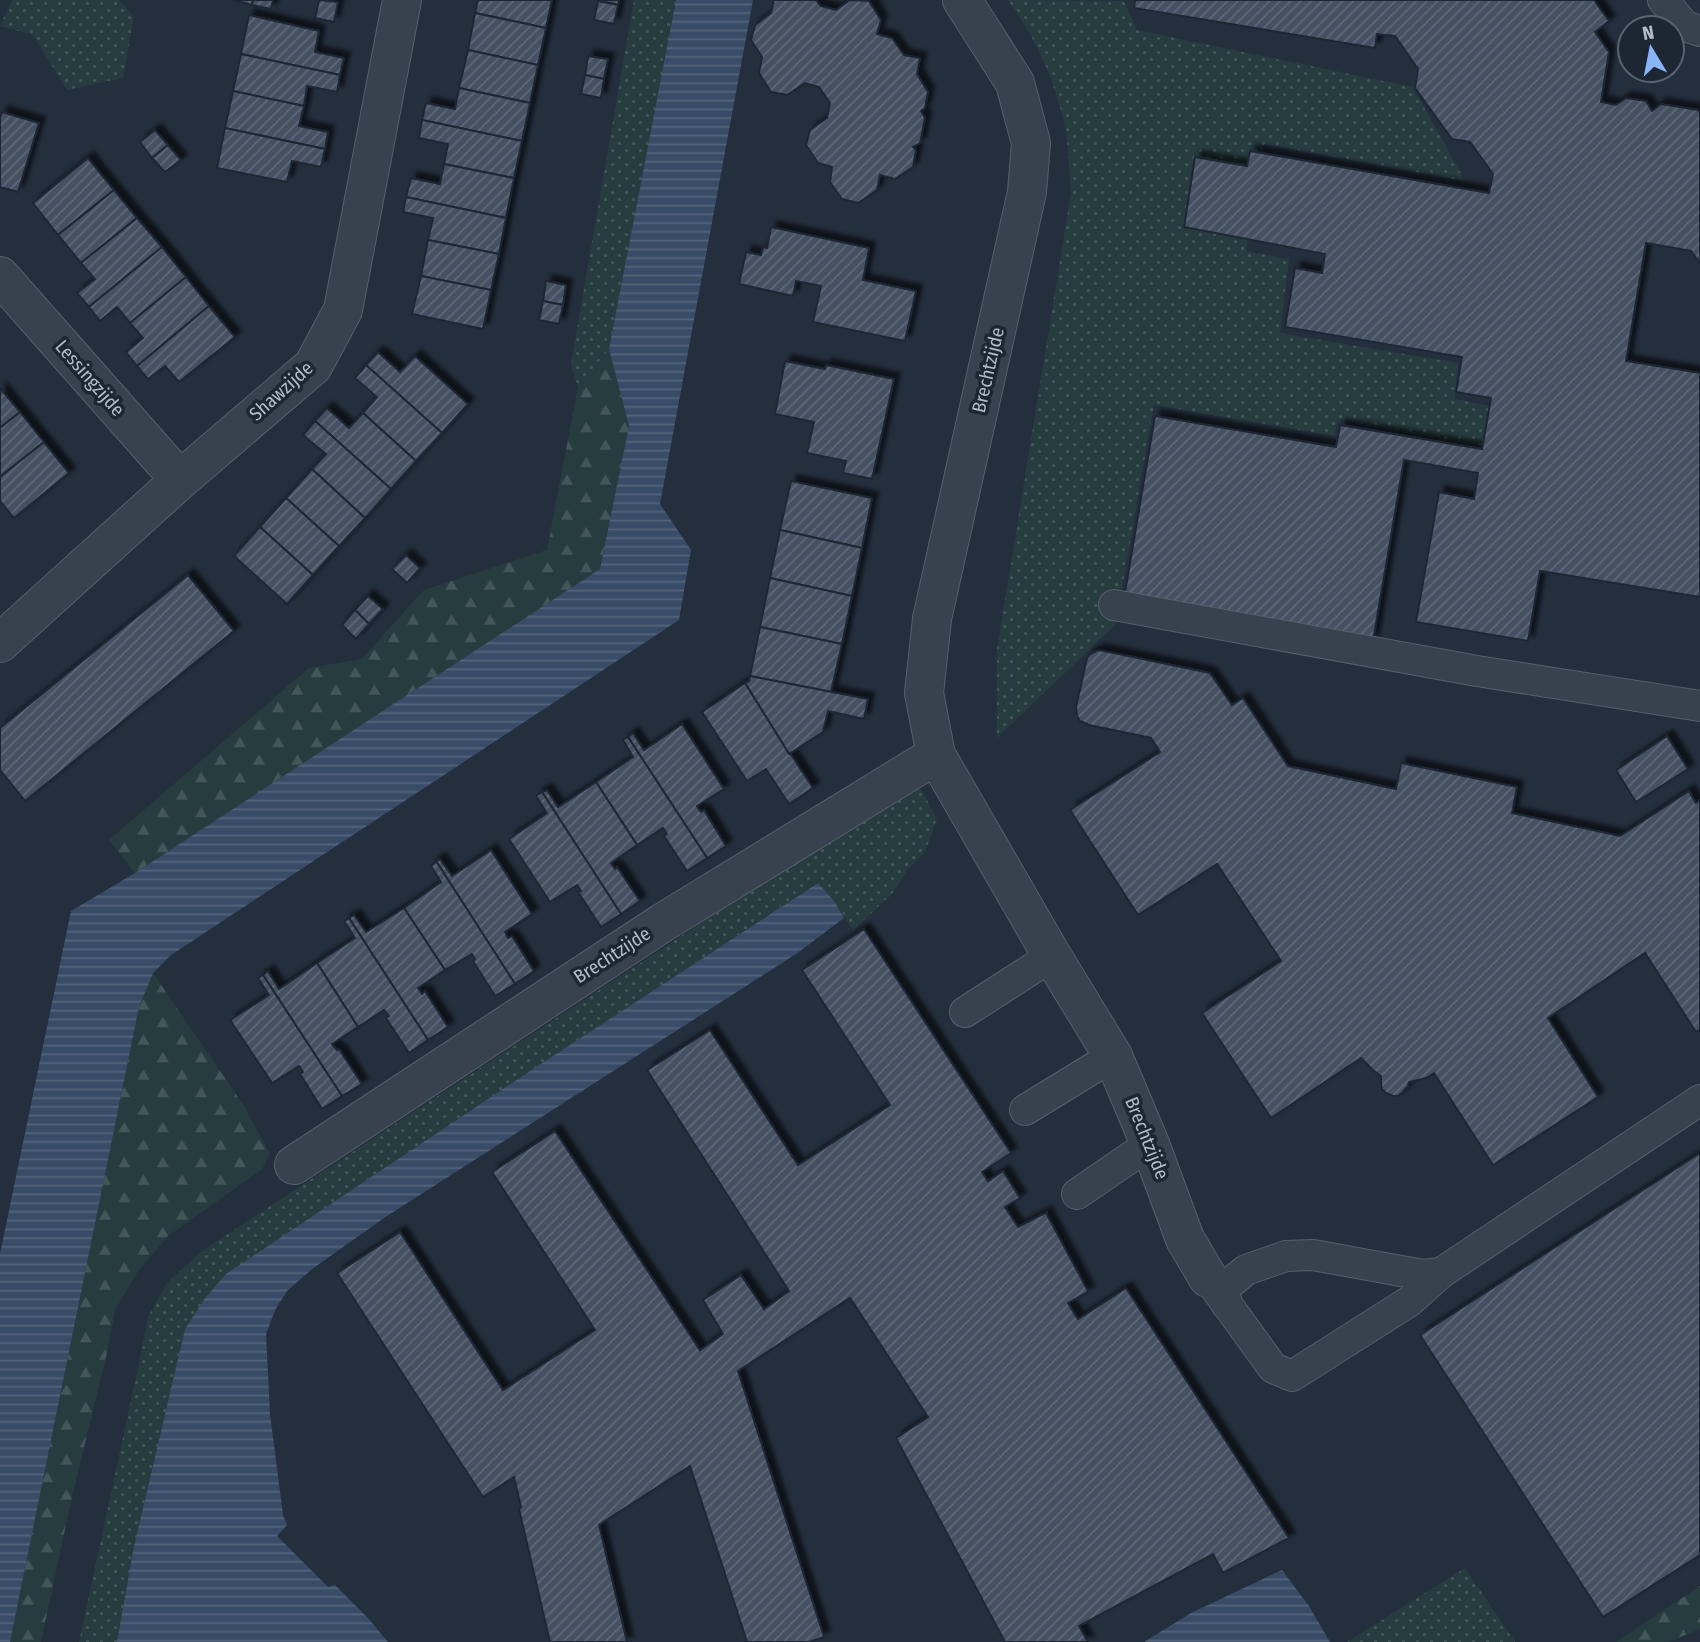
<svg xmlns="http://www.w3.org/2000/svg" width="1700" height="1642" viewBox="0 0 1700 1642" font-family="'Fira Sans Condensed',sans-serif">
  <defs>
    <pattern id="grass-dots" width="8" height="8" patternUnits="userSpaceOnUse" patternTransform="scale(1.75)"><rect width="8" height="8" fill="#263c3f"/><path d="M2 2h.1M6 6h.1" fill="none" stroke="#435659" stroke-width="1.8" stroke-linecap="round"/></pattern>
    <pattern id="forest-firs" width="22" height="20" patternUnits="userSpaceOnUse" patternTransform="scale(1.75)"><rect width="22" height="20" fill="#263c3f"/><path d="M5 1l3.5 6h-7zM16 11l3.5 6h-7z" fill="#435659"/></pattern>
    <pattern id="water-rules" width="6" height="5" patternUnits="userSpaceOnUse" patternTransform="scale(1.75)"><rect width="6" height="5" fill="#394c67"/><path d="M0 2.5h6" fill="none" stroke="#53647b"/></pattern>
    <pattern id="building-hatch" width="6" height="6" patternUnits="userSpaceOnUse" patternTransform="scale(1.75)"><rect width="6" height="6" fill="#455162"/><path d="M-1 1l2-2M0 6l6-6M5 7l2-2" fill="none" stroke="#5d6877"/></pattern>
    <filter id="shadow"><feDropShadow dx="6" dy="-6" stdDeviation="2" flood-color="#0009"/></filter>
  </defs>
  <rect width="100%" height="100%" fill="#242f3e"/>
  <g fill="url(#grass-dots)">
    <path d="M12 0H119L134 17 123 78 67 90 33 35 0 26Z"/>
    <path d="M634 0H676L609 349 578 387 571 364Z"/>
    <path d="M1008 0 1124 1 1137 30 1413 87 1465 181 1264 144 1246 251 1289 259 1280 333 1458 363 1455 399 1490 406 1482 446 1338 419 1334 436 1154 405 1116 624 997 738V650L1071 193C1069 170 1069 145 1064 123 1054 78 1035 37 1008 0Z"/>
    <path d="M920 787 937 819 925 852 908 869 892 894 853 930 834 901 817 883 533 1069 226 1275 205 1298 185 1329 133 1551 117 1642H79L141 1354 148 1317 167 1283 202 1251 905 789Z"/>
    <path d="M1465 1568 1515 1642H1347Z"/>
  </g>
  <g fill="url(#forest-firs)">
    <path d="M609 349 629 426 600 569 135 873 109 840 309 668 362 659 424 590 547 550 578 387Z"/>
    <path d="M153 973 244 1106 270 1154 262 1169 168 1236 138 1271 115 1310 106 1357 71 1501 41 1642H10L139 1007Z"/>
    <path d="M1700 1586V1629L1668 1642H1616Z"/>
  </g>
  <g fill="url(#water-rules)">
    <path d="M676 0H753L660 504 691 550 679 620 171 955 153 973 139 1007 10 1642H0V1254L71 911 135 873 600 569 629 426 609 349Z"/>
    <path d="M818 883 834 901 844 918 796 954 387 1216 312 1269 287 1291 275 1310 266 1334 270 1414 283 1515 287 1525 277 1536 328 1587 335 1585 367 1617 388 1642H117L133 1551 185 1329 205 1298 226 1274 259 1252 533 1069Z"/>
    <path d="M1282 1570 1309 1606 1330 1642H1144L1191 1613Z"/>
  </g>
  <g fill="url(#building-hatch)" stroke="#1f2835" stroke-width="2" filter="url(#shadow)">
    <path d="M233 0H253L252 5Z"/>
    <path d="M253 0H273L271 9 252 5Z"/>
    <path d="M319 0 338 2 334 22 315 18Z"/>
    <path d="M478 0H552L546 28 475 13Z"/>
    <path d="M598 0H619L618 5Z"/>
    <path d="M774 0H816L821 6 836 10 850 0 869 1 881 20 877 34 892 38 904 55 920 58 917 74 928 92 925 108 921 111 925 118 920 143 913 147 916 150 913 167 895 179 880 175 877 190 858 203 842 199 830 182 832 167 818 163 806 145 810 130 827 118 830 103 819 87 805 83 787 95 771 92 759 73 762 57 751 40 755 25 771 13Z"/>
    <path d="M1135 0H1594L1609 21 1595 32 1609 52 1601 102 1616 105 1626 98 1646 101 1652 111 1661 104 1698 110 1700 113V263L1691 251 1646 243 1626 361 1700 373V597L1540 571 1528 641 1416 622 1439 492 1474 499 1478 473 1404 460 1373 641 1124 598 1155 416 1336 447 1340 425 1482 449 1491 398 1456 392 1462 357 1285 327 1295 268 1322 273 1325 254 1184 227 1195 157 1247 166 1250 151 1489 193 1493 174 1470 142 1452 139 1415 88 1418 69 1395 36 1377 34 1375 48 1134 8Z"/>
    <path d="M598 1 618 5 614 24 594 20Z"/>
    <path d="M475 13 546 28 538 65 468 50Z"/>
    <path d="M249 15 319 31 315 52 344 58 340 75 241 54Z"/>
    <path d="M468 50 538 65 530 103 459 88Z"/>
    <path d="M241 54 340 75 337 92 307 86 304 106 233 91Z"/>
    <path d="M588 56 608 59 604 79 585 75Z"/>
    <path d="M585 75 604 79 601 98 581 94Z"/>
    <path d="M459 88 530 103 522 141 422 120 426 103 455 109Z"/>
    <path d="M233 91 304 106 299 126 328 132 325 149 225 128Z"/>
    <path d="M2 112 39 123 18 192 0 187V118Z"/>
    <path d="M422 120 522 141 514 178 444 164 448 144 419 138Z"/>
    <path d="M225 128 325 149 321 167 292 161 287 182 217 168Z"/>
    <path d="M155 130 168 145 152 158 140 142Z"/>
    <path d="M168 145 181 160 165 172 152 158Z"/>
    <path d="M88 158 114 190 58 235 33 203Z"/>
    <path d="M444 164 514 178 506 218 406 197 411 178 440 184Z"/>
    <path d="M114 190 137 218 81 263 58 235Z"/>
    <path d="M406 197 506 218 499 254 428 240 433 218 403 212Z"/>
    <path d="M137 218 162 247 89 307 77 293 95 279 81 263Z"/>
    <path d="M771 227 869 248 863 280 916 291 905 341 813 322 821 286 796 281 793 296 739 284 746 252 761 255 763 247 767 248Z"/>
    <path d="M428 240 499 254 491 290 421 276Z"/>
    <path d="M162 247 186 277 130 323 117 307 100 321 89 307Z"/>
    <path d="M421 276 491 290 483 329 412 314Z"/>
    <path d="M186 277 209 306 137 366 126 352 143 338 130 323Z"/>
    <path d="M546 281 566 285 563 305 543 301Z"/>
    <path d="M543 301 563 305 559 324 539 320Z"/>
    <path d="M209 306 235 337 179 382 165 366 148 379 137 366Z"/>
    <path d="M378 352 400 372 415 356 468 404 442 433 366 365Z"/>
    <path d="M785 361 825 369 826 365 894 379 872 479 843 473 846 461 807 453 814 422 775 414Z"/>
    <path d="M366 365 442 433 416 461 363 413 377 397 355 378Z"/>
    <path d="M0 388 20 412 0 428Z"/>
    <path d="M327 408 349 428 363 413 416 461 391 489 315 421Z"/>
    <path d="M20 412 44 442 0 477V428Z"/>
    <path d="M315 421 391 489 365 518 312 469 326 454 303 435Z"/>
    <path d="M44 442 69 473 14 518 0 501V477Z"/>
    <path d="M312 469 365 518 339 546 286 498Z"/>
    <path d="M791 481 872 498 862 548 780 530Z"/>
    <path d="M286 498 339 546 313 575 260 527Z"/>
    <path d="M260 527 313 575 287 604 234 556Z"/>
    <path d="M780 530 862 548 852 596 770 578Z"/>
    <path d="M406 555 420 568 407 583 392 569Z"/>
    <path d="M188 575 234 631 25 801 0 770V728Z"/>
    <path d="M770 578 852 596 842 644 760 627Z"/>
    <path d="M368 596 383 609 369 624 355 610Z"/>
    <path d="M355 610 369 624 356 639 342 625Z"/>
    <path d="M760 627 842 644 831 692 750 676Z"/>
    <path d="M1099 650 1210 673 1232 705 1243 698 1288 766 1396 789 1401 763 1517 787 1512 813 1620 836 1689 791 1696 803 1700 800V1030L1696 1032 1645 953 1548 1018 1598 1097 1493 1165 1434 1073 1426 1078 1409 1082 1408 1086 1402 1093 1398 1096H1393L1386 1093 1382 1089 1381 1085V1076L1374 1071 1361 1058 1271 1118 1202 1013 1281 961 1217 864 1138 915 1070 810 1160 752 1151 738 1089 725 1080 721 1077 716 1076 707 1087 658 1090 654Z"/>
    <path d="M750 676 868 699 864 719 828 711 823 732 789 754 745 683 749 681Z"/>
    <path d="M745 683 789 754 790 753 813 788 789 804 766 769 747 781 702 712Z"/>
    <path d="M682 724 724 789 697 806 701 812 704 810 726 846 707 858 628 737 633 733 644 750Z"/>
    <path d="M1667 736 1688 769 1636 802 1616 770Z"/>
    <path d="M628 737 707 858 687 871 664 836 667 834 663 828 637 845 596 782 633 757 623 740Z"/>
    <path d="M596 782 637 845 611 863 615 869 617 867 640 901 621 914 542 792 547 790 558 807Z"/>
    <path d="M542 792 621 914 601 927 578 892 581 891 577 885 550 902 509 839 547 813 536 796Z"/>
    <path d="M491 850 532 914 505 932 508 938 512 936 534 971 515 984 436 861 440 859 452 876Z"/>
    <path d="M436 861 515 984 495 996 473 961 475 959 472 954 445 970 404 908 441 882 431 866Z"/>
    <path d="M404 908 445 970 418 988 422 994 425 991 448 1027 428 1040 349 918 354 915 366 932Z"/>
    <path d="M349 918 428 1040 409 1053 386 1018 389 1016 384 1010 358 1027 317 963 355 938 344 921Z"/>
    <path d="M864 929 1011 1153 982 1172 988 1181 1003 1171 1020 1198 1005 1207 1018 1227 1047 1212V1213H1046L1088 1291H1089L1068 1303 1078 1319 1126 1288 1289 1538 1223 1573 1213 1554 1079 1626 1088 1642H1005L896 1438 928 1417 850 1298 738 1371 824 1637 809 1642H747L690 1466 599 1525 627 1642H550L519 1509 521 1507 514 1477 483 1497 337 1273 400 1232 503 1390 595 1330 492 1172 555 1131 700 1350 723 1334 703 1300 741 1275 764 1309 789 1291 647 1070 710 1030 798 1165 890 1105 802 970Z"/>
    <path d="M317 963 358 1027 332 1044 337 1050 339 1049 362 1084 342 1096 263 975 268 971 279 989Z"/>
    <path d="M263 975 342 1096 322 1109 300 1074 303 1072 299 1066 272 1083 230 1020 269 995 258 978Z"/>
    <path d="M1700 1153V1555L1603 1617 1420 1335Z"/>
  </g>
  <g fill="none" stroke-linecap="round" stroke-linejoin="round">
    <g stroke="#565f6c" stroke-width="32">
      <g id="service">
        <path d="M1663 0 1685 26 1700 31"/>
        <path d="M1114 605 1477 671 1700 706"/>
        <path d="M965 1012 1052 956"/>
        <path d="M1025 1110 1113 1056"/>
        <path d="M1077 1194 1150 1144"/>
        <path d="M1208 1278 1273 1368 1292 1376 1410 1301 1441 1273 1700 1100"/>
        <path d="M1227 1305 1224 1288 1246 1270 1286 1256 1313 1255 1423 1275 1441 1273"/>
      </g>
    </g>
    <g stroke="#565f6c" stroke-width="40">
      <g id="minor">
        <path d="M962 0 1015 83 1031 143 1027 192 932 619 924 693 936 755 1052 956 1113 1056 1150 1144 1185 1239 1208 1278"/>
        <path d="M0 276 180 480"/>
        <path d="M0 643 180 480 313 366 343 310 402 0"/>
        <path d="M294 1165 662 923 936 755"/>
      </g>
    </g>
    <use href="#service" stroke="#38414e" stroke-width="30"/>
    <use href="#minor" stroke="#38414e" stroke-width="38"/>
  </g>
  <g text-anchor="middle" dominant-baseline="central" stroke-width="7" stroke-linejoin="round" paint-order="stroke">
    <g font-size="19" fill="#b4bcc9" stroke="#1d2633">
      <text transform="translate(988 370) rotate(-77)">Brechtzijde</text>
      <text transform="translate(90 378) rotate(49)">Lessingzijde</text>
      <text transform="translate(281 391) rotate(-42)">Shawzijde</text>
      <text transform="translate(612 955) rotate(-33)">Brechtzijde</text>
      <text transform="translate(1147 1138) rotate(68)">Brechtzijde</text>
    </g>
  </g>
  <g transform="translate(1651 49) rotate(350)"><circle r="33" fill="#1d2633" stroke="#59626f" stroke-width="2"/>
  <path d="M0-5L12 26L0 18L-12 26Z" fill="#8ab4f8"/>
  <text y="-10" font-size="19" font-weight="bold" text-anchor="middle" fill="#b4bcc9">N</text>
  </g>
</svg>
